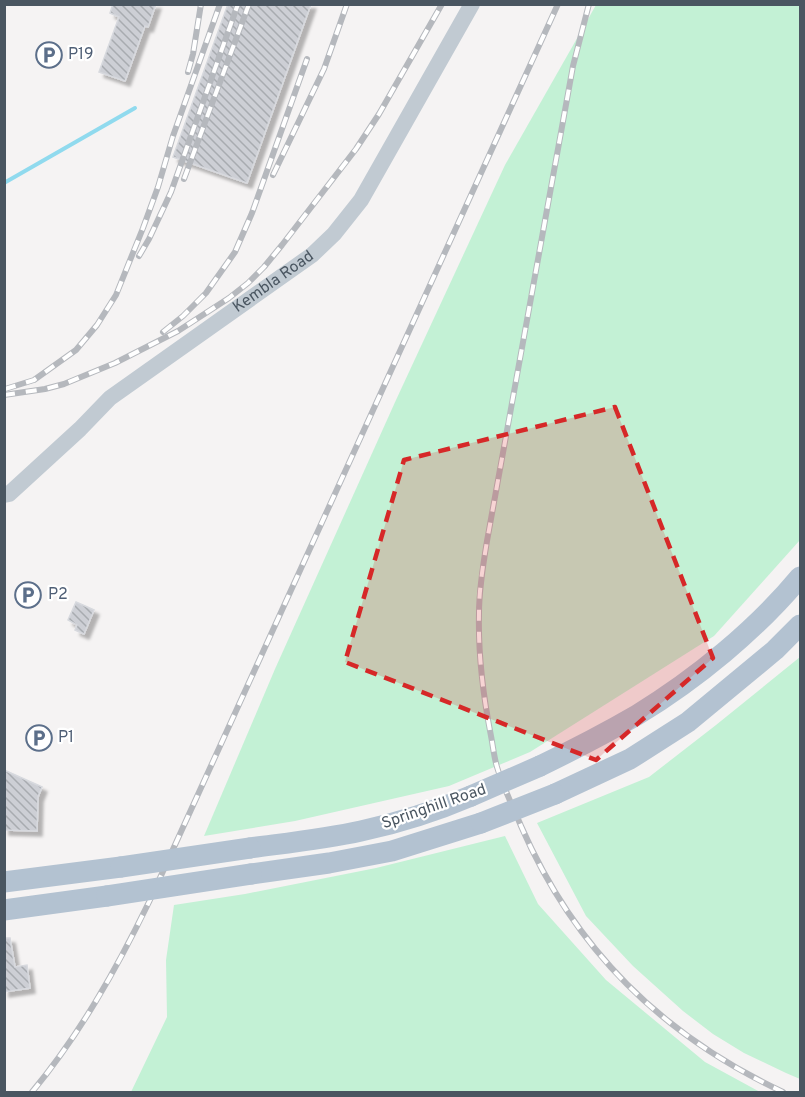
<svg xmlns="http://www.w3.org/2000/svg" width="805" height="1097" viewBox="0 0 805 1097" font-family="Overpass,sans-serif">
  <defs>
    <pattern id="building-back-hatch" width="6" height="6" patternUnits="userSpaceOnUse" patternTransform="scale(1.5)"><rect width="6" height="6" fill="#cdcfd5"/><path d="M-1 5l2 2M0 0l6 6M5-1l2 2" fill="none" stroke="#a8abb0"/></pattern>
    <filter id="shadow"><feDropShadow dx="5" dy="5" stdDeviation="1.5" flood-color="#0004"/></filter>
  </defs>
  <rect width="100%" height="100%" fill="#f5f3f3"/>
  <g fill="#c3f1d5">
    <path d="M596 5H800V540L714 636 530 752 449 786 295 821 204 836 275 669 396 400 505 165Z"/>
    <path d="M800 657V1079L786 1073 744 1053 713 1034 683 1011 633 966 586 916 537 823 649 777 716 725Z"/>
    <path d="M505 836 538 904 606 980 705 1062 760 1092H131L167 1017 166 960 174 905 245 894 376 868Z"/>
  </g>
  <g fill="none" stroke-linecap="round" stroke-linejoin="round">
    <path stroke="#90daee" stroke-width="4" d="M4 183 135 108"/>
  </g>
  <g fill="url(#building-back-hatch)" stroke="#d7d9de" stroke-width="1.5" filter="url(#shadow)">
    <path d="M113 4H156L148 27 145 26 125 81 99 72 119 17 110 13Z"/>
    <path d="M228 4H311L247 183 173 157Z"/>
    <path d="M76 602 94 610 84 634 75 630 77 625 68 620Z"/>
    <path d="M4 770 42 787 38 797 37 831 4 830Z"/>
    <path d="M4 938H10L15 967 27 965 30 988 4 992Z"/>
  </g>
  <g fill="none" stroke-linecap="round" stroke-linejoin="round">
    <path stroke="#c1cad2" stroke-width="16" id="s1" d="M4 495 9 494 80 429 110 398 312 255 334 234 361 200 472 4"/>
    <g stroke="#b3c2d1" stroke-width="21">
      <path d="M540 766C573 750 606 733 637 715 696 679 756 630 800 577"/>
      <path d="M555 794 630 759 688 722 775 650 800 625"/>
      <path d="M250 848C287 843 325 839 361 831 398 823 436 811 471 796"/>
      <path d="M251 874 329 863 392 851 481 823"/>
      <path d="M4 882 121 867"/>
      <path d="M4 910 107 896"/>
    </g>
    <g stroke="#b5b8bd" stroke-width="6">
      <g id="rail">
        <path d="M589 4 573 66 487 541C483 565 479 589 479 613 478 654 483 695 491 736 493 746 494 757 497 767 503 787 513 807 521 826 575 950 662 1035 783 1092"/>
        <path d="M188 72 193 54 201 4"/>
        <path d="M273 175 324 69 347 4"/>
        <path d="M184 179 249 4"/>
        <path d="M139 256 149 239 171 192 238 4"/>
        <path d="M163 332 183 316 206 293 235 252 252 213 307 59"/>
        <path d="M5 389 34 380 76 350 97 325 116 295 143 228 158 187 173 136 220 4"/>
        <path d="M4 395 45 389 64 384 115 363 178 331 229 298 248 283 264 267 282 245 356 149 379 114 442 4"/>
        <path d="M32 1092C80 1034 116 970 149 902L558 4"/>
      </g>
    </g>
    <use href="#rail" stroke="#fff" stroke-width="4" stroke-dasharray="11" stroke-linecap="butt"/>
    <g stroke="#b3c2d1" stroke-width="21">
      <path d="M471 796 540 766"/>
      <path d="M481 823 555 794"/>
      <path d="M121 867 250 848"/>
      <path d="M107 896 251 874"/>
    </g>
  </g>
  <path fill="#d62828" fill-opacity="0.2" stroke="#d62828" stroke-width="4.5" stroke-dasharray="12 8" stroke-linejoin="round" d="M615 407 713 658 596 760 345 662 404 460Z"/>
  <defs>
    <g id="parking-ring" transform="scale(1.35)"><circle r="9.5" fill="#fff" stroke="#5c6f8a" stroke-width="1.5"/><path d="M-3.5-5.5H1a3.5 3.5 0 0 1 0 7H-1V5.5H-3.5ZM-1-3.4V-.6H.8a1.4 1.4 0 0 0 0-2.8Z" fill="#5c6f8a"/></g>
  </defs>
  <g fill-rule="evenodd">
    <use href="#parking-ring" x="49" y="55"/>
    <use href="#parking-ring" x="28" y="595"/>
    <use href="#parking-ring" x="39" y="738"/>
  </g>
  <g text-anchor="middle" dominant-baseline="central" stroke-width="4.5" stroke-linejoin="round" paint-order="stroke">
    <g font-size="16" fill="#4e5e75" stroke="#fff" text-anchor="start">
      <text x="68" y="55">P19</text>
      <text x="48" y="595">P2</text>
      <text x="58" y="738">P1</text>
    </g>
    <g font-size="16" fill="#4a5661" stroke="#fff">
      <text stroke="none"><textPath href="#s1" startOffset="345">Kembla Road</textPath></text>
      <text transform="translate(434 807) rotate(-19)">Springhill Road</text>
    </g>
  </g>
  <rect width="805" height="1097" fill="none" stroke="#4a5661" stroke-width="12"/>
</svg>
